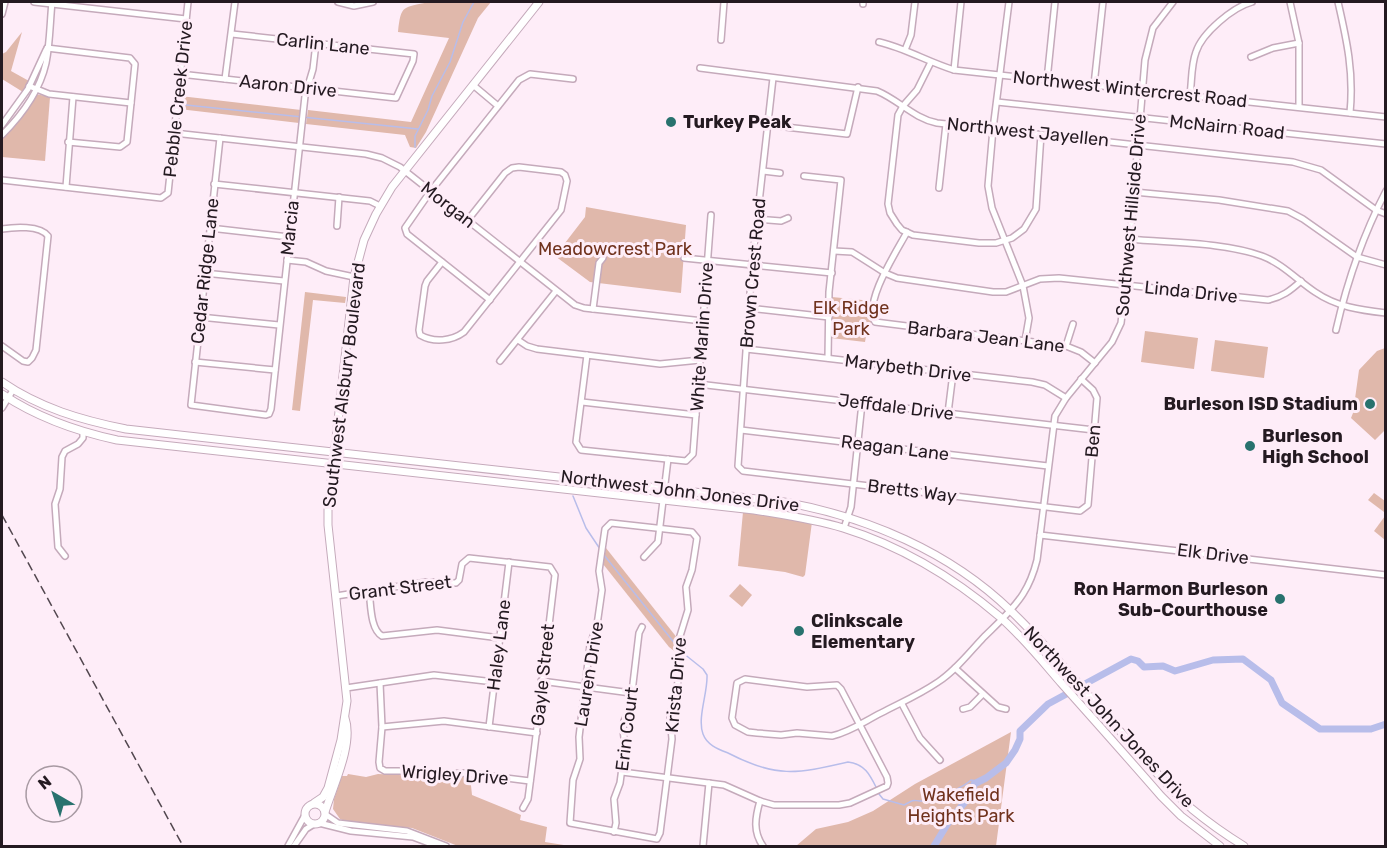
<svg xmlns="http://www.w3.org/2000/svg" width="1387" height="848" viewBox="0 0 1387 848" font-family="Rubik,sans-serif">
  <rect width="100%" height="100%" fill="#feedf8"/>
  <g fill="#e0b8ab">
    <path d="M429 2H491L478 18 426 132 416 148 410 147 405 135 306 124 308 110 411 122 449 38 398 32C401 4 403 8 429 2Z"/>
    <path d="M22 32 11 71 29 81 23 92 2 79V54L6 52Z"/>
    <path d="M36 94 50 97 45 161 2 157V138Z"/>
    <path d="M180 96 301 110 299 123 179 109Z"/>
    <path d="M586 207 686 225 681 293 590 282 555 256 585 217Z"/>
    <path d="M305 292 346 297 345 303 313 300 300 411 292 410Z"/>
    <path d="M832 297 872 301 870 317 872 323 867 330 865 342 831 338Z"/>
    <path d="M1145 331 1198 338 1194 369 1141 362Z"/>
    <path d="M1215 340 1268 347 1264 378 1211 371Z"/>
    <path d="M1385 348V430L1375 440 1351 418 1353 413 1359 370 1377 351Z"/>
    <path d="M1374 493 1385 501 1384 512 1368 500Z"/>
    <path d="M743 512 812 522 805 575 803 577 785 572 738 566Z"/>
    <path d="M1385 516V540L1374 531Z"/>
    <path d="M606 548 678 639V654L669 647 603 564Z"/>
    <path d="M740 584 752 595 742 607 729 596Z"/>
    <path d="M1011 732 996 846H796L816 829 848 822 873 811 915 784Z"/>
    <path d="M348 774 366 777 378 774 439 777 470 776 472 795 521 815 520 820 547 827 545 842 570 846H458L412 828 348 822 340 819 333 809 334 799 342 776H347Z"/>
  </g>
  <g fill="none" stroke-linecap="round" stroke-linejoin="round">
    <g stroke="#b8bdea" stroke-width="1.5">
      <path d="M186 105 418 129"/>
      <path d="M415 147V136L428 110 432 96 450 62 463 22 474 2"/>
      <path d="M573 496 586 528 600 549"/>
      <path d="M604 555 680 650"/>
      <path d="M683 653 703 669 707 675C708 692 697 718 703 734 707 745 718 749 728 753 776 778 796 774 848 762 865 764 870 775 877 789"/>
      <path d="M879 794 883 799 904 805C918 797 912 802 926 801 935 801 965 786 971 780L977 781"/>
    </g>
    <path stroke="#b8bdea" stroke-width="7" d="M934 846 948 823 973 792 974 784 986 778 1006 763 1015 750 1020 739V731L1048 704 1131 659 1138 661 1144 667 1163 666 1175 671 1213 660 1243 659 1271 680 1282 703 1320 729H1371L1386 724"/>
    <g stroke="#c5aabb" stroke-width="8">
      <g id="minor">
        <path d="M34 2 186 19"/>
        <path d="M338 2 354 6 373 2"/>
        <path d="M1009 2 993 129 988 186 992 208 1023 286 1029 318 1025 341"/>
        <path d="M1290 2 1299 43V107"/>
        <path d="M1338 2C1347 41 1354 73 1350 113"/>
        <path d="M863 4V2"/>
        <path d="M2 14 5 2"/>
        <path d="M721 40 724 2"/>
        <path d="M879 42C905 48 928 62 954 70L1386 117"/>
        <path d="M47 48 130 58 135 64 127 142 120 147 68 142"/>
        <path d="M905 50 911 35 915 2"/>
        <path d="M1251 57 1273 48 1299 43"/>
        <path d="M931 62 917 90 903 106 898 115 888 204 890 213 897 224 902 230 913 235 979 243H996L1012 238 1024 229 1036 209 1041 134"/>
        <path d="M700 68 877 91C899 100 913 118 937 123L1293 162 1321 170 1376 210 1386 214"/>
        <path d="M954 70 961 2"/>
        <path d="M180 74 396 98 413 61 414 54 232 34"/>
        <path d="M773 78 752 265 738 466 743 471 1080 511 1088 505 1097 398 1093 390 1081 379"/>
        <path d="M225 79 235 2"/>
        <path d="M1047 80 1055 2"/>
        <path d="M473 85 498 106"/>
        <path d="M1094 85 1103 2"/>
        <path d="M29 86 49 94 131 103"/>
        <path d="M1190 95C1192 81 1191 65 1196 52 1202 33 1233 7 1252 2"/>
        <path d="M997 102 1386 144"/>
        <path d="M2 125 28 89 46 50"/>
        <path d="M768 125 847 134 858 87"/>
        <path d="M174 133 366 154 382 158 400 167 575 305 584 308 703 321"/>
        <path d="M2 135C21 116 40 90 46 63 50 43 50 22 52 2"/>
        <path d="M220 138 191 405 266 415 269 414 271 409 305 96 313 69 316 43"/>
        <path d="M763 171 780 173"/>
        <path d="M804 176 841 180 829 292 828 358"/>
        <path d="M2 180 161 198 168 193 188 2"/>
        <path d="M214 184 370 201 380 206"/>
        <path d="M66 187 73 97"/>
        <path d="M939 188 946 124"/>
        <path d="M1134 192 1219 200 1288 211 1303 219 1357 257 1386 265"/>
        <path d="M757 219 781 221 788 218"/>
        <path d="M337 226 339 197"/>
        <path d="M210 228 289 237"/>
        <path d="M2 229C14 227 40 225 48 236L36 350 32 358 28 362 23 361 2 346"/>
        <path d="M907 232C897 251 863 302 875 322L1066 346 1081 352 1095 363"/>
        <path d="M1129 239C1170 243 1224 242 1262 256 1283 264 1297 280 1315 292 1337 307 1360 310 1386 313"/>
        <path d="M834 251 852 252 885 273 897 278 993 292H1006L1040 279 1059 278 1268 300C1282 297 1290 291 1301 281"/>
        <path d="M684 258 832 273"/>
        <path d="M287 260 306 262 326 271 354 277"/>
        <path d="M442 262 427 281 425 286 419 330 420 335C434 343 452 341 464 332L561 210 567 181 565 175 561 172 519 167 512 168 505 173 467 221"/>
        <path d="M204 273 284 281"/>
        <path d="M490 300 407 234 405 228 430 192 519 80 530 74 573 79"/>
        <path d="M749 308 829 317"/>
        <path d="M593 309 599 263 603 258"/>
        <path d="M200 317 279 325"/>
        <path d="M1336 330C1347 282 1363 235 1386 191"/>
        <path d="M518 340 527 346 537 349 660 364 700 360"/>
        <path d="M1066 346 1073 324"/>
        <path d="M746 349 1032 382 1045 385 1066 398"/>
        <path d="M587 355 576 442 581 450 686 461 693 454 711 215"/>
        <path d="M500 361 556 291"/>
        <path d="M195 362 275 370"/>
        <path d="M698 384 1094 430"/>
        <path d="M582 402 696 415"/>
        <path d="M2 408 13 390"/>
        <path d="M948 413 953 373"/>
        <path d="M741 430 1048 466"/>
        <path d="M611 523 692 532 697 538 692 570 686 587 688 610 680 636 682 648 676 697 670 715 672 739 660 833 657 839 570 823 573 780 580 759 579 737 590 645 597 625 602 590 599 571 605 529Z"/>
        <path d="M844 528 851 507 862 403"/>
        <path d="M1040 535 1386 575"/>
        <path d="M65 556 58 547 55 504 60 489 62 457 65 451 78 444 83 438V432"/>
        <path d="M644 557 658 542 668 459"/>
        <path d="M369 591C371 604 370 629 382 636L437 630 500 638"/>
        <path d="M336 596 427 582 456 583 459 580 462 564 469 558 550 567 555 575C546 649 538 724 528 799L523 808"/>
        <path d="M955 668 998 707 1006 709"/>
        <path d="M541 681 631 693"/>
        <path d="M380 683 382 727 379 762 380 768 385 771H409L430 774 467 773 530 781"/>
        <path d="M346 688 434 675 494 682"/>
        <path d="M902 704 920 738 940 760"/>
        <path d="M963 709 970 707 983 694"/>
        <path d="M382 727 444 721 537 733"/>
        <path d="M489 727 509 562"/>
        <path d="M622 772 724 785 760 801 774 805H839L850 803 887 786 888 783 887 777 841 689 837 685 807 687 745 679 737 683 732 718 735 725 748 732 757 733 781 735 797 733 832 736C850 732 865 721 881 713 900 703 919 695 938 682 955 671 969 653 983 638 997 624 1013 610 1023 594 1030 583 1034 572 1037 560L1055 416 1066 398 1112 342 1121 323 1128 263 1145 60 1153 28 1173 2"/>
        <path d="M760 801C755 818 753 832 763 846"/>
        <path d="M325 814 338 823 407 831 446 846"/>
        <path d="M319 823 351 831 413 837 437 846"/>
        <path d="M614 832 616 823 614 799 620 783 625 745 623 730 624 721 630 709 639 633 642 627"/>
        <path d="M288 846 305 815"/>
        <path d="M294 846 306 829 314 824"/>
        <path d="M703 846 709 783"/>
      </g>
    </g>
    <g stroke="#c5aabb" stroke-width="9">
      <g id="major">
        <path d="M2 382C40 408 81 420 126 429L784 502C867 517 949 551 1011 611 1047 645 1079 685 1112 722 1138 751 1163 783 1192 809 1209 823 1226 835 1244 846"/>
        <path d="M2 394C38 418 75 431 117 440L754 510C784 515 814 519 843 528 901 546 954 578 1000 617 1023 637 1042 661 1062 684 1095 721 1128 758 1161 796L1181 816 1220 846"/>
        <path d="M314 803 323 797 328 788 341 740 347 701 328 525V510L354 277 364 240 376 214 392 187 539 2"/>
        <circle cx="315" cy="814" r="10"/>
        <path d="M325 812C333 786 354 744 345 718"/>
      </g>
    </g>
    <use href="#minor" stroke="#fff" stroke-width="5"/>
    <use href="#major" stroke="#fff" stroke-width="7"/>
    <path stroke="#52474f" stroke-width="1.5" stroke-dasharray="9 4.5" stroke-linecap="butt" d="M2 515 183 846"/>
  </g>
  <g fill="#28726e" stroke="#feedf8" stroke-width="2">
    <circle cx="671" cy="122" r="6"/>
    <circle cx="1370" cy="404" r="6"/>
    <circle cx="1250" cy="446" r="6"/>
    <circle cx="1280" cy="599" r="6"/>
    <circle cx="799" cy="631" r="6"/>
  </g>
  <g text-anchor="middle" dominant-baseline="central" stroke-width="6" stroke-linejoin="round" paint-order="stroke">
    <g font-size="18" fill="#241a21" stroke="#feedf8">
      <text transform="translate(323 44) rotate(6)">Carlin Lane</text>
      <text transform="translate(288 86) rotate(6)">Aaron Drive</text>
      <text transform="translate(1130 89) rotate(6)">Northwest Wintercrest Road</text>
      <text transform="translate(178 99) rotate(-84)">Pebble Creek Drive</text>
      <text transform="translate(1227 127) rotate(6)">McNairn Road</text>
      <text transform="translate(1028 132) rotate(6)">Northwest Jayellen</text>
      <text transform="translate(448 205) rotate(38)">Morgan</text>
      <text transform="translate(1131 215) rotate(-85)">Southwest Hillside Drive</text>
      <text transform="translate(290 228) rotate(-84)">Marcia</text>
      <text transform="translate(205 271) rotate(-84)">Cedar Ridge Lane</text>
      <text transform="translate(753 273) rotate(-85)">Brown Crest Road</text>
      <text transform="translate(1191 292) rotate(6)">Linda Drive</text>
      <text transform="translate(702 337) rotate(-86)">White Marlin Drive</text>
      <text transform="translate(986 337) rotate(7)">Barbara Jean Lane</text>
      <text transform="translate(908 368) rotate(7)">Marybeth Drive</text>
      <text transform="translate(344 385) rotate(-83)">Southwest Alsbury Boulevard</text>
      <text transform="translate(896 407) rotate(7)">Jeffdale Drive</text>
      <text transform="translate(1093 441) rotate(-85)">Ben</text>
      <text transform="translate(895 448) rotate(7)">Reagan Lane</text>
      <text transform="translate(680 491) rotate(7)">Northwest John Jones Drive</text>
      <text transform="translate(912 491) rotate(7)">Bretts Way</text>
      <text transform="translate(1213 554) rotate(7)">Elk Drive</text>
      <text transform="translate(400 588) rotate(-7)">Grant Street</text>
      <text transform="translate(499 645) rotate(-83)">Haley Lane</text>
      <text transform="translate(589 674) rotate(-81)">Lauren Drive</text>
      <text transform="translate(543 675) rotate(-84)">Gayle Street</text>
      <text transform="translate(676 685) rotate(-85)">Krista Drive</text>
      <text transform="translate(1109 717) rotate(47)">Northwest John Jones Drive</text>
      <text transform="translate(627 729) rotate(-83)">Erin Court</text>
      <text transform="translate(455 775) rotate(4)">Wrigley Drive</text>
    </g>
    <g font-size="18" font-weight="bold" fill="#241a21" stroke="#feedf8" text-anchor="start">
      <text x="683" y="122">Turkey Peak</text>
      <text x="1358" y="404" text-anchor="end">Burleson ISD Stadium</text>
      <text x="1262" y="436">Burleson<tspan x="1262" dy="21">High School</tspan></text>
      <text x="1268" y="589" text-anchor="end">Ron Harmon Burleson<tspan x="1268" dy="21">Sub-Courthouse</tspan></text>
      <text x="811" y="621">Clinkscale<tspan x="811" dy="21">Elementary</tspan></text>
    </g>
    <g font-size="18" fill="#70321d" stroke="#feedf8">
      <text x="615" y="249">Meadowcrest Park</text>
      <text x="851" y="308">Elk Ridge<tspan x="851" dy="21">Park</tspan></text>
      <text x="961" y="795">Wakefield<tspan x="961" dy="21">Heights Park</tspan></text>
    </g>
  </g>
  <rect width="1387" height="848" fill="none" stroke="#241a21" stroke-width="6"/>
  <g transform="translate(54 794) rotate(321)"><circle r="28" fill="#feedf8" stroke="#a799a2" stroke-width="1.5"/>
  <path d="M0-4.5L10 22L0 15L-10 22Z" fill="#28726e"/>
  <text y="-9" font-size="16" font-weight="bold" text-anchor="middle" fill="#241a21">N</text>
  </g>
</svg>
